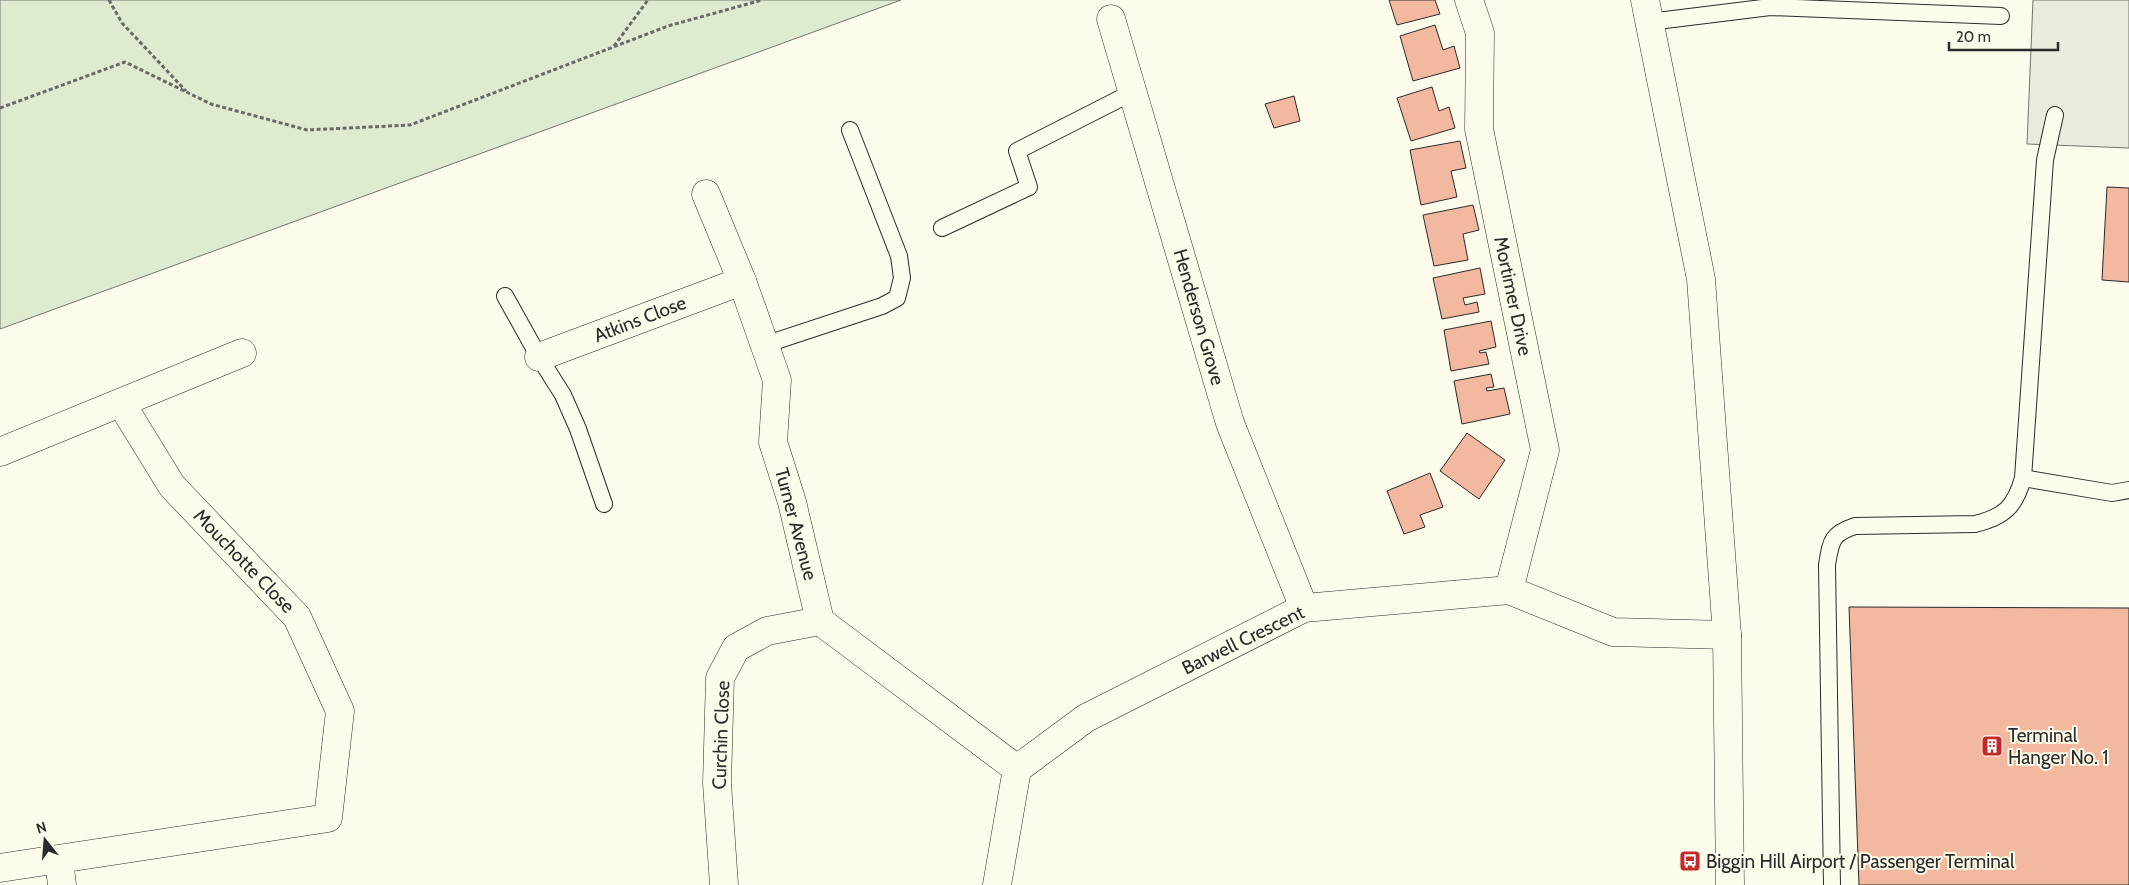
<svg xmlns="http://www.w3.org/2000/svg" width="2129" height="885" viewBox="0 0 2129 885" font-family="Cabin,sans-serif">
  <rect width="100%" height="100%" fill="#fdfbea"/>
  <path fill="#deebd1" stroke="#74746e" d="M0 0H901L0 329Z"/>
  <path fill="#eceadb" stroke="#74746e" d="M2033 0H2129V148L2027 144Z"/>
  <g fill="#f2b8a0" stroke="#2b2b2b">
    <path d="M1389 0H1435L1440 14 1397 25Z"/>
    <path d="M1435 25 1443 50 1454 46 1460 68 1413 81 1400 36Z"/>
    <path d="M1432 87 1439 111 1449 107 1455 128 1411 141 1397 98Z"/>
    <path d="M1294 96 1300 121 1274 128 1265 104Z"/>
    <path d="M1460 141 1466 168 1451 171 1457 197 1421 205 1410 150Z"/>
    <path d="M2107 187 2129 188V282L2102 280Z"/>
    <path d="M1473 205 1479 230 1463 234 1468 260 1434 266 1423 215Z"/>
    <path d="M1480 268 1485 294 1463 298 1465 305 1477 302 1479 312 1442 319 1433 278Z"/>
    <path d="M1491 321 1496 347 1479 351 1480 353 1486 352 1489 364 1451 371 1444 330Z"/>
    <path d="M1491 374 1494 387 1486 388 1487 391 1504 388 1510 414 1462 424 1454 381Z"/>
    <path d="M1467 433 1505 460 1479 499 1440 471Z"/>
    <path d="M1430 473 1443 507 1420 515 1425 527 1404 534 1387 491Z"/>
    <path d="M1849 607 2129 608V885H1859Z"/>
  </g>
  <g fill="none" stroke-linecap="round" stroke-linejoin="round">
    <g stroke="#2b2b2b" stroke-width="18">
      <g id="lane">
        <path d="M1649 22 1770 7 2001 16"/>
        <path d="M942 228 1029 187 1017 151 1133 92"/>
        <path d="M505 296 539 357 563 395 578 429 604 504"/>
        <path d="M764 345 882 306 897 298 902 278 899 256 850 130"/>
        <path d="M2023 478 2112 493 2129 490"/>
        <path d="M1832 885 1827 565C1831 541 1831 534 1855 526L1975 524C2004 517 2015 507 2023 478L2045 160 2055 115"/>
      </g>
    </g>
    <g stroke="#2b2b2b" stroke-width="29">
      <g id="street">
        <path d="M1469 0 1480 33 1479 129 1545 450 1509 590"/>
        <path d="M1111 19 1230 423 1304 608"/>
        <path d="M706 194 742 281 777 380 773 442 792 502 820 621 1017 769"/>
        <path d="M539 357 742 281"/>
        <path d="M0 452 242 353"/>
        <path d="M59 860 62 885"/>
        <path d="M0 868 328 818 340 711 297 617 172 486 121 403"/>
        <path d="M724 885 717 783 720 678 736 648 767 631 820 621"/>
        <path d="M997 885 1017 769 1086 718 1304 608 1509 590 1613 632 1727 635"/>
      </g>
    </g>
    <g stroke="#2b2b2b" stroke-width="29">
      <path id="primary" d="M1645 0 1701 279 1727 635 1730 885"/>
    </g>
    <g stroke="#6a6964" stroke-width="3" stroke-dasharray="4 2.5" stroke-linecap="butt">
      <path d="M109 0 122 23 186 91"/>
      <path d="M614 46 648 0"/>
      <path d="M0 108 125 62 211 104 307 130 410 125 668 26 762 0"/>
    </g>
    <use href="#lane" stroke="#fdfbea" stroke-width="16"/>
    <use href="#street" stroke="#fdfbea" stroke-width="28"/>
    <use href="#primary" stroke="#fdfbea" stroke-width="28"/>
  </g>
  <defs>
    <g id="building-square" transform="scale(1.125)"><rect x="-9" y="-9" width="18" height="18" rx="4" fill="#c62828" stroke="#fdfbea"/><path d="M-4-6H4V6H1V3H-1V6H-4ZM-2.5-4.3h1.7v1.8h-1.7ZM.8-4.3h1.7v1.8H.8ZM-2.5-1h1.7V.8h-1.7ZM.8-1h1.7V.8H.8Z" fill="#fff"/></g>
    <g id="bus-square" transform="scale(1.125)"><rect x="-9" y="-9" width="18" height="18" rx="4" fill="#c62828" stroke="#fdfbea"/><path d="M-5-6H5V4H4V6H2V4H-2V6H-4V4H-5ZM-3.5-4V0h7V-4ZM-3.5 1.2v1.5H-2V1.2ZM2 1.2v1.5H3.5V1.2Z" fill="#fff"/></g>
  </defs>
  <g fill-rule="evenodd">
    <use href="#building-square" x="1992" y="746"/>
    <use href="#bus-square" x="1690" y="861"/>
  </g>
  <g text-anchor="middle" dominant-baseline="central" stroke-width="4" stroke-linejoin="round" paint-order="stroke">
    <g font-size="19" fill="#2b2b2b" stroke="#fdfbea">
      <text transform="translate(1513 296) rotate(78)">Mortimer Drive</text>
      <text transform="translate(1199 317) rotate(74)">Henderson Grove</text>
      <text transform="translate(640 319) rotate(-21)">Atkins Close</text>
      <text transform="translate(796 524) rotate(75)">Turner Avenue</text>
      <text transform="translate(244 561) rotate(46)">Mouchotte Close</text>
      <text transform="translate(1243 640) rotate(-26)">Barwell Crescent</text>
      <text transform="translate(721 735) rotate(-88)">Curchin Close</text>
    </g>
    <g font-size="19" fill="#2b2b2b" stroke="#fdfbea" text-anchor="start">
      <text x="2008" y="735">Terminal<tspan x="2008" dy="22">Hanger No. 1</tspan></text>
      <text x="1706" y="861">Biggin Hill Airport / Passenger Terminal</text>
    </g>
  </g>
  <g transform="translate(45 840) rotate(343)" stroke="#fdfbea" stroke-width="4" paint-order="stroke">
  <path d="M0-4L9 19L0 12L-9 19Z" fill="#2b2b2b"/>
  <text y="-8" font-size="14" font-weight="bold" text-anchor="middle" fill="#2b2b2b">N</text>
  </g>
  <path d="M1949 42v8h109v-8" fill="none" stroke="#2b2b2b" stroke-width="2.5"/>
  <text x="1956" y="42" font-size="15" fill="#2b2b2b" stroke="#fdfbea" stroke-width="4" paint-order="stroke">20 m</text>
</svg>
